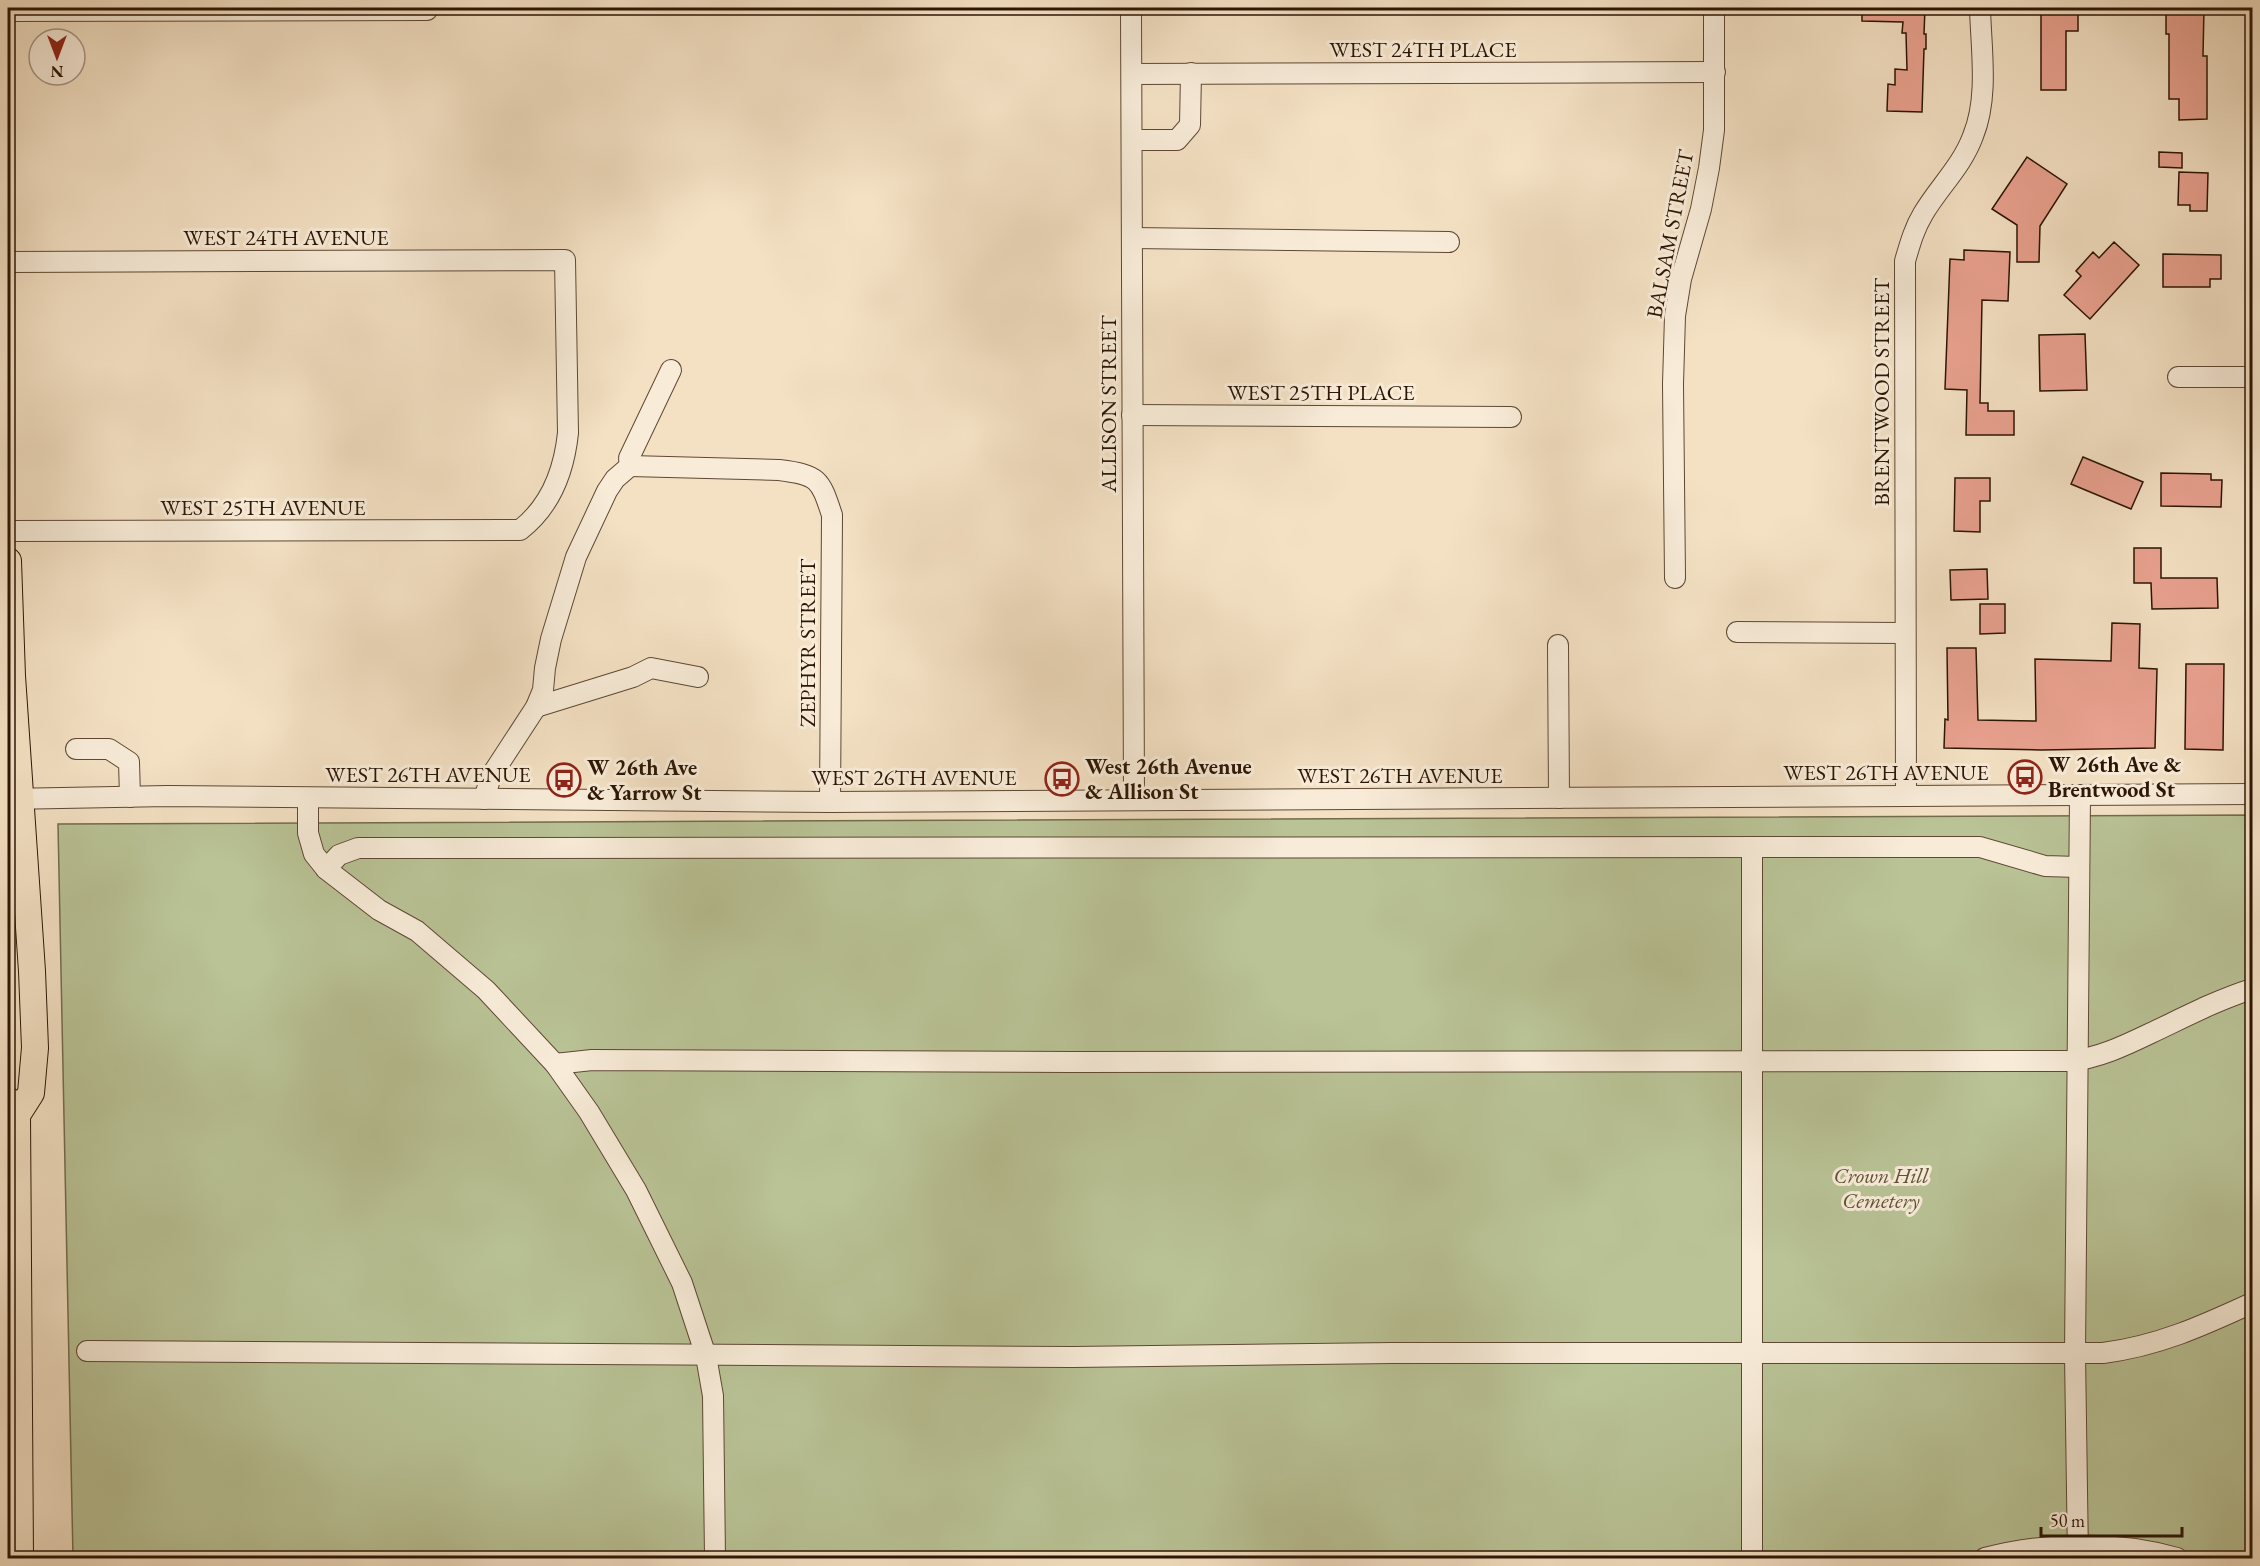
<svg xmlns="http://www.w3.org/2000/svg" width="2260" height="1566" viewBox="0 0 2260 1566" font-family="'EB Garamond',serif">
  <rect width="100%" height="100%" fill="#f4e1c4"/>
  <filter id="stains"><feTurbulence type="fractalNoise" baseFrequency=".00333" numOctaves="4"/><feColorMatrix values="0 0 0 0 .2 0 0 0 0 .09 0 0 0 0 .02 0 0 0 .5 -.17"/></filter>
  <radialGradient id="worn" r=".72"><stop offset=".6" stop-color="#630" stop-opacity="0"/><stop offset="1" stop-color="#630" stop-opacity=".3"/></radialGradient>
  <path fill="#b9c396" stroke="#726c4d" stroke-width="1.5" d="M2252 815V1558H73L58 824Z"/>
  <g fill="#e9a18f" stroke="#2c1504" stroke-width="1.5">
    <path d="M1862 8H1925L1924 34H1926V49H1924L1922 112 1887 111 1888 84 1895 85V69L1907 70 1906 33H1902L1903 22 1862 21Z"/>
    <path d="M2050 8H2078V31H2066V90H2041V14H2050Z"/>
    <path d="M2166 8H2204L2203 56H2207V119L2179 120V99H2169V34H2166Z"/>
    <path d="M2159 152 2182 153V168L2159 167Z"/>
    <path d="M2027 157 2067 184 2040 226 2039 262H2017V225L1992 209Z"/>
    <path d="M2179 172 2208 173 2207 211H2190V205H2178Z"/>
    <path d="M2114 242 2139 265 2090 319 2064 295 2081 276 2076 271 2093 252 2099 258Z"/>
    <path d="M1964 250 2010 252 2008 301 1982 300 1980 403H1988V411H2014V435H1966L1967 390 1945 389 1950 259 1964 260Z"/>
    <path d="M2163 254 2221 255V279H2210V287H2163Z"/>
    <path d="M2085 334 2087 390 2040 391 2039 335Z"/>
    <path d="M2083 457 2143 482 2131 509 2071 484Z"/>
    <path d="M2161 473 2211 474V480H2222L2221 507 2161 506Z"/>
    <path d="M1955 478H1990V501H1980V532L1954 531Z"/>
    <path d="M2134 548H2161V578H2217L2218 608 2152 609 2151 583H2134Z"/>
    <path d="M1987 569 1988 599 1951 600 1950 570Z"/>
    <path d="M1980 604H2005V633L1980 634Z"/>
    <path d="M2112 623 2140 624 2139 668 2157 669 2155 748 2041 750 1944 748 1945 719 1948 720 1947 648H1976L1978 720 2036 721 2035 659 2111 661Z"/>
    <path d="M2186 664H2224L2223 750 2185 749Z"/>
  </g>
  <g fill="none" stroke-linecap="round" stroke-linejoin="round">
    <g stroke="#5e4834" stroke-width="22">
      <g id="minor">
        <path d="M1131 8 1134 800"/>
        <path d="M8 11 427 10"/>
        <path d="M1132 74 1715 72"/>
        <path d="M1132 140H1177L1190 125 1191 73"/>
        <path d="M1132 238 1449 242"/>
        <path d="M8 262 565 260 568 433C564 471 551 506 520 530L8 531"/>
        <path d="M2178 377H2252"/>
        <path d="M1132 415 1511 417"/>
        <path d="M630 466 779 470C819 475 820 479 832 515L830 802"/>
        <path d="M630 466 629 458 671 370"/>
        <path d="M1675 578 1673 384 1675 316 1681 279 1701 209 1709 168 1714 130V8"/>
        <path d="M1737 632 1905 633"/>
        <path d="M1558 645 1559 798"/>
        <path d="M536 707 633 677 651 668 698 677"/>
        <path d="M76 749H109L129 762 130 797"/>
        <path d="M1906 796 1905 261C1910 244 1914 229 1923 214 1939 187 1962 166 1973 136 1989 97 1981 49 1980 8"/>
        <path d="M308 798V833L314 854 326 869 379 910 417 931 486 990 555 1064 589 1112 636 1190 682 1283 706 1356 713 1396 715 1558"/>
        <path d="M8 799 168 796 830 802 2252 794"/>
        <path d="M484 799 491 776 536 707 543 690 545 668 551 639 576 557 607 491 615 479 630 466"/>
        <path d="M1752 847V1558"/>
        <path d="M326 869 339 855 358 848 1980 847 2045 866 2078 867"/>
        <path d="M555 1064 592 1060 1073 1062 2069 1061C2097 1059 2126 1045 2151 1033 2185 1017 2217 1000 2252 989"/>
        <path d="M87 1351 1073 1357 1393 1353H2103C2158 1346 2202 1326 2252 1303"/>
        <path d="M1985 1558C2046 1542 2116 1541 2177 1558"/>
        <path d="M2078 1558 2075 1354 2080 795"/>
      </g>
    </g>
    <g stroke="#2c1504" stroke-width="28">
      <g id="major">
        <path d="M8 561 12 676 32 971 35 1048 31 1093 17 1115"/>
        <path d="M9 1101 17 1115 20 1558"/>
      </g>
    </g>
    <use href="#minor" stroke="#f8ecd9" stroke-width="20"/>
    <use href="#major" stroke="#f4e1c4" stroke-width="26"/>
  </g>
  <defs>
    <g id="bus-ring" transform="scale(1.725)"><circle r="9.5" fill="#f8ecd9" stroke="#8f2418" stroke-width="1.5"/><path d="M-5-6H5V4H4V6H2V4H-2V6H-4V4H-5ZM-3.5-4V0h7V-4ZM-3.5 1.2v1.5H-2V1.2ZM2 1.2v1.5H3.5V1.2Z" fill="#8f2418"/></g>
  </defs>
  <g fill-rule="evenodd">
    <use href="#bus-ring" x="2025" y="777"/>
    <use href="#bus-ring" x="1062" y="779"/>
    <use href="#bus-ring" x="564" y="780"/>
  </g>
  <g text-anchor="middle" dominant-baseline="central" stroke-width="6" stroke-linejoin="round" paint-order="stroke">
    <g font-size="22" fill="#2c1504" stroke="#f8ecd9">
      <text x="1423" y="49">WEST 24TH PLACE</text>
      <text transform="translate(1670 234) rotate(-79)">BALSAM STREET</text>
      <text x="286" y="237">WEST 24TH AVENUE</text>
      <text x="1321" y="392">WEST 25TH PLACE</text>
      <text transform="translate(1881 392) rotate(-90)">BRENTWOOD STREET</text>
      <text transform="translate(1108 404) rotate(-90)">ALLISON STREET</text>
      <text x="263" y="507">WEST 25TH AVENUE</text>
      <text transform="translate(807 643) rotate(-90)">ZEPHYR STREET</text>
      <text x="1886" y="772">WEST 26TH AVENUE</text>
      <text x="428" y="774">WEST 26TH AVENUE</text>
      <text x="1400" y="775">WEST 26TH AVENUE</text>
      <text x="914" y="777">WEST 26TH AVENUE</text>
    </g>
    <g font-size="22" font-weight="bold" fill="#2c1504" stroke="#f8ecd9" text-anchor="start">
      <text x="2048" y="764">W 26th Ave &amp;<tspan x="2048" dy="25">Brentwood St</tspan></text>
      <text x="1085" y="766">West 26th Avenue<tspan x="1085" dy="25">&amp; Allison St</tspan></text>
      <text x="587" y="767">W 26th Ave<tspan x="587" dy="25">&amp; Yarrow St</tspan></text>
    </g>
    <g font-size="22" font-style="italic" fill="#5d5237" stroke="#f8ecd9">
      <text x="1881" y="1175">Crown Hill<tspan x="1881" dy="25">Cemetery</tspan></text>
    </g>
  </g>
  <rect width="2260" height="1566" fill="none" stroke="#f4e1c4" stroke-width="30"/>
  <rect x="9" y="9" width="2242" height="1548" fill="none" stroke="#2c1504" stroke-width="3"/>
  <rect x="15" y="15" width="2230" height="1536" fill="none" stroke="#2c1504" stroke-width="1.5"/>
  <g transform="translate(57 57) rotate(180)"><circle r="28" fill="#f8ecd9" stroke="#a69684" stroke-width="1.5"/>
  <path d="M0-4.5L10 22L0 15L-10 22Z" fill="#8f2418"/>
  <text y="-9" font-size="16" font-weight="bold" text-anchor="middle" fill="#2c1504">N</text>
  </g>
  <path d="M2041 1527v9h141v-9" fill="none" stroke="#2c1504" stroke-width="3"/>
  <text x="2050" y="1527" font-size="18" fill="#2c1504" stroke="#f8ecd9" stroke-width="4.5" paint-order="stroke">50 m</text>
  <rect width="100%" height="100%" filter="url(#stains)"/>
  <rect width="100%" height="100%" fill="url(#worn)"/>
</svg>
